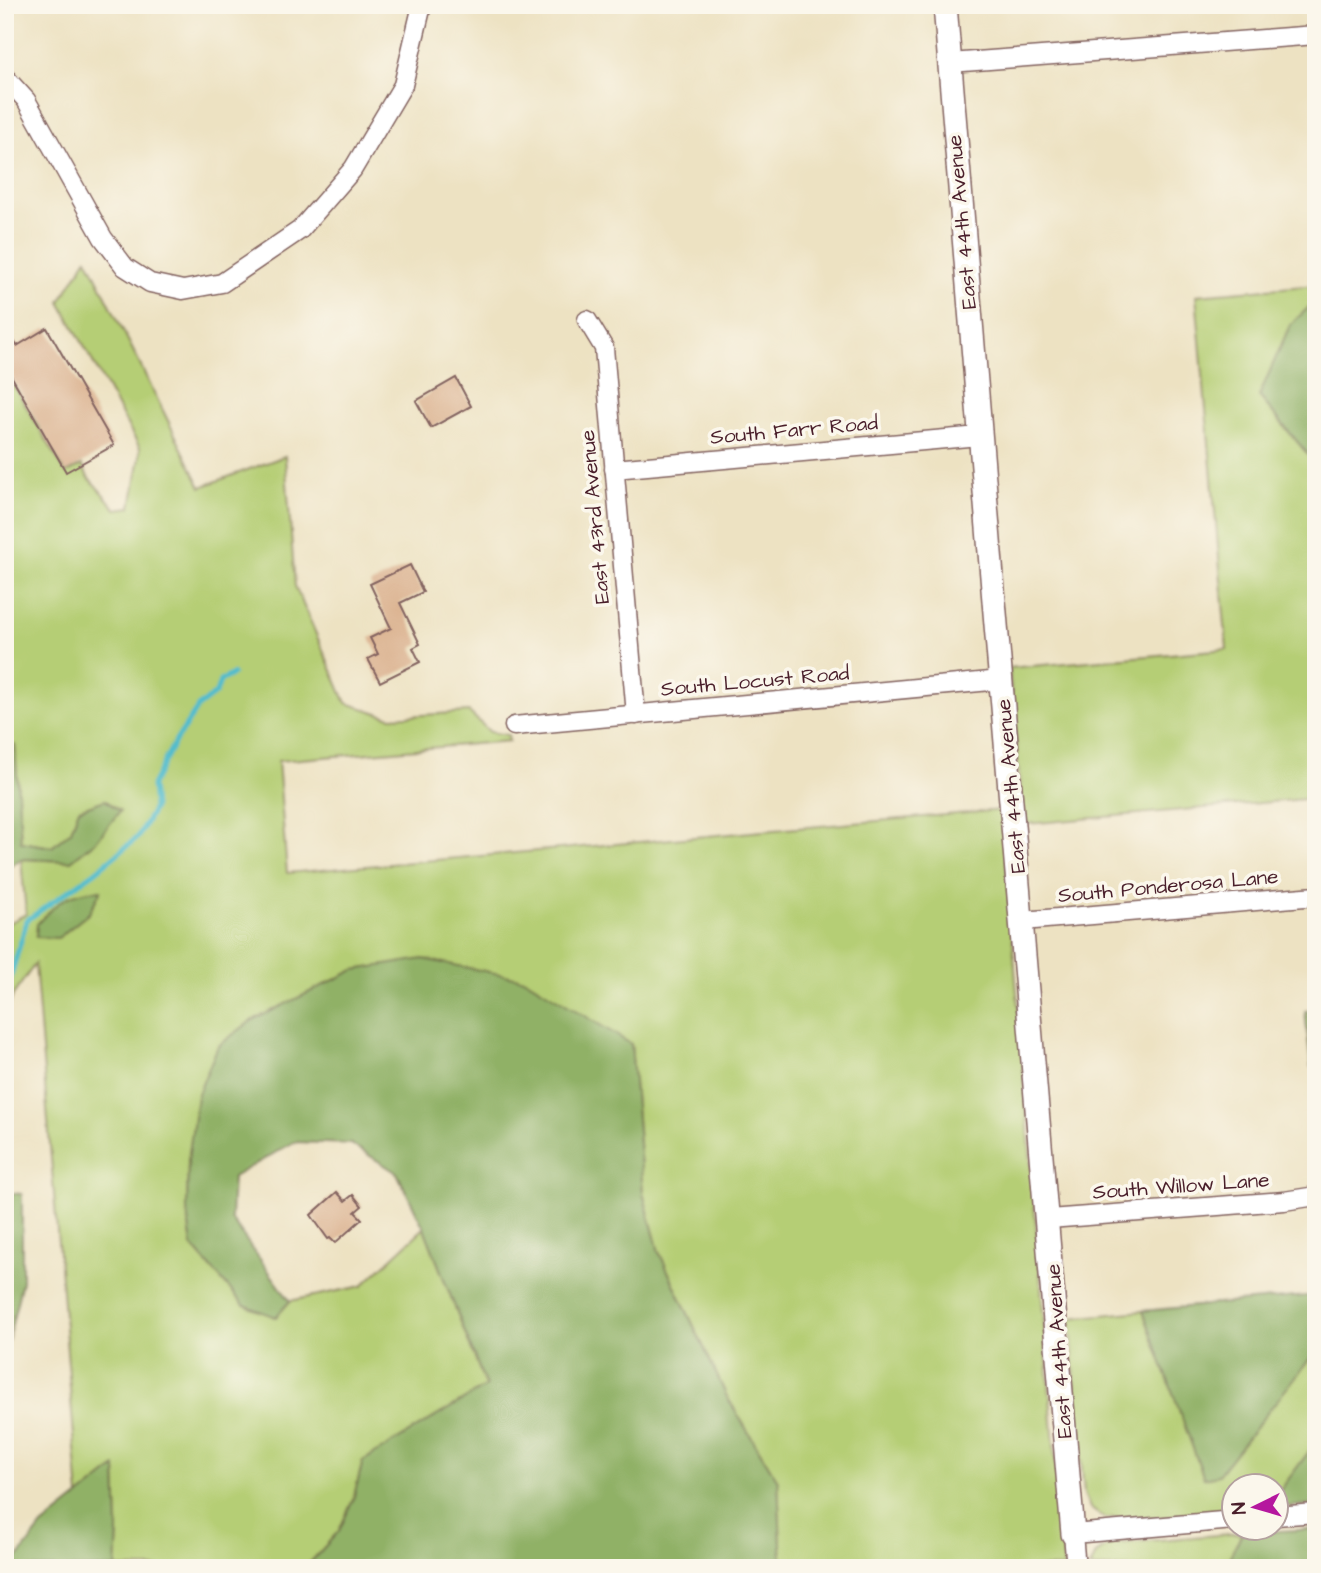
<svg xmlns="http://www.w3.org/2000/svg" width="1321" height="1573" viewBox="0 0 1321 1573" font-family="'Architects Daughter',sans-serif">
  <rect width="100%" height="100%" fill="#fbf7ec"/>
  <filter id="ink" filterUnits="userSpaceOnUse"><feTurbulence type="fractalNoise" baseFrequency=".0143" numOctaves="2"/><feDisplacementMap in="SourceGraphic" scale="14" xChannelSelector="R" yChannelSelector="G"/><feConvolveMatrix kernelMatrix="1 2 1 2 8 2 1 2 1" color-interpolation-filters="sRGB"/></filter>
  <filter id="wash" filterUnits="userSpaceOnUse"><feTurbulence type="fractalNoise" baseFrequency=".00686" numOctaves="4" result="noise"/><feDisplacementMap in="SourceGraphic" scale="28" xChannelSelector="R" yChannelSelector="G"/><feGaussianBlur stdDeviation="1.57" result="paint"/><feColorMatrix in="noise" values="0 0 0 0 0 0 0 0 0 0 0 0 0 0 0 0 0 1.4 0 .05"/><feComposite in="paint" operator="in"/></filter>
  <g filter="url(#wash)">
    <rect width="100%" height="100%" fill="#ede2c2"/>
    <g fill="#b5ce74" stroke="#807650" stroke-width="2">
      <path d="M87 258 201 487 285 456 295 586 346 703 391 717 469 712 490 732 508 735 509 741 278 761 287 873 1002 810 1064 1568H782L778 1481 727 1397 659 1252 643 1193 631 1044 188 1160 187 1210 192 1246 244 1305 276 1317 290 1301 362 1286 424 1228 486 1387 363 1461 353 1500 339 1531 309 1564 311 1568H116L118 1530 116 1467 79 1497 35 964 13 995 5 1017V925L26 914 21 859 71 861 120 811 105 800 79 809 71 831 52 847 21 842 15 745 5 741V371L66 473 82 465 88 477 116 509 131 507 140 457V448L60 302Z"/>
      <path d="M1316 285V307L1310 306 1259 396 1316 464V798L1027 824 1022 807 1009 668 1227 649 1196 295Z"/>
      <path d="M1143 1311 1204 1478 1218 1474 1316 1351V1442L1276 1496V1486H1234L1233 1511 1167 1517 1104 1518 1090 1508 1084 1494 1070 1318Z"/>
      <path d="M1242 1533 1224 1568H1090L1096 1554 1111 1544Z"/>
    </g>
    <g fill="#90b166" stroke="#6d6848" stroke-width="2">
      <path d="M1310 306 1316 307V464L1259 396 1290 325Z"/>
      <path d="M5 741 15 745 21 842 52 847 71 831 79 809 105 800 120 811 97 840 71 861 21 859 5 870Z"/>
      <path d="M101 890 89 913 58 938 36 937 37 924C59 900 68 892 101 890Z"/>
      <path d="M423 959 525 979 631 1044 643 1193 659 1252 727 1397 778 1481 782 1568H311L309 1564 339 1531 353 1500 363 1461 486 1386 424 1228 397 1173 351 1144 294 1142 233 1177 231 1219 290 1301 276 1317 244 1305 192 1246 187 1210 188 1160 197 1096 218 1046 251 1021 354 970Z"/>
      <path d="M1316 1010V1067H1311L1305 1011Z"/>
      <path d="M5 1193 22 1194V1281L5 1355Z"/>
      <path d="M1316 1295V1351L1218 1475 1204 1478 1143 1311Z"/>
      <path d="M1316 1442V1504L1276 1508V1496Z"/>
      <path d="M116 1467 118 1530 116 1568H10L42 1526Z"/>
      <path d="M1316 1529V1568H1224L1242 1533Z"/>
    </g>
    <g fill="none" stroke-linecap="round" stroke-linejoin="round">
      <path stroke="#51bccd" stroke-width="5" d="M5 996 27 920 95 872 138 837 154 808 152 785 173 745 198 707 216 693 220 681 233 674"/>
    </g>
    <g id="blocks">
      <g fill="#dcb492">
        <path d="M5 326 17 346 47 328 114 445 66 472 5 365Z"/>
        <path d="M456 378 471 406 431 428 416 401Z"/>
        <path d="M410 565 423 592 400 603 420 644 413 648 420 662 380 682 368 659 378 654 370 638 391 628 370 584Z"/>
        <path d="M337 1192 345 1201 353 1195 362 1206 355 1212 362 1219 335 1243 330 1238 328 1239 311 1215Z"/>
      </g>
    </g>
  </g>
  <g filter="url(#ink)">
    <use href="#blocks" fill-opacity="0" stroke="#836360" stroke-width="2"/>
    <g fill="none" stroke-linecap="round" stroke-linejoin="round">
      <g stroke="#836360" stroke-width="21">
        <g id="minor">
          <path d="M950 63 1316 35"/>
          <path d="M5 77 26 100 103 238 125 267 150 283 183 290 222 283 300 230 353 169 403 85 422 5"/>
          <path d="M587 320 604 348 636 715"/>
          <path d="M614 469 979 436"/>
          <path d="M514 726 1001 680"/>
          <path d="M1023 921 1316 896"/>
          <path d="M1049 1219 1284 1201 1316 1196"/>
          <path d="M1276 1516 1316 1513"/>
          <path d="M1076 1568 1073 1534 1234 1520"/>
        </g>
      </g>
      <g stroke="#836360" stroke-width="26">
        <path id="tertiary" d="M945 5C984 515 1033 1024 1073 1534"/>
      </g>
      <use href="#minor" stroke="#fff" stroke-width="18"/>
      <use href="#tertiary" stroke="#fff" stroke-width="23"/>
    </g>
  </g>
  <g text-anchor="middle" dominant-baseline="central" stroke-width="7" stroke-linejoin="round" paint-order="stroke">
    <g font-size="21" fill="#4a1f2b" stroke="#fbf7ec">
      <text transform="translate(962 222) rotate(-95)">East 44th Avenue</text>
      <text transform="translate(794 430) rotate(-5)">South Farr Road</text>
      <text transform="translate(595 517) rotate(-95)">East 43rd Avenue</text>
      <text transform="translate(755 681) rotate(-5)">South Locust Road</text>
      <text transform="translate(1011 786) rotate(-95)">East 44th Avenue</text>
      <text transform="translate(1168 886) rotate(-5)">South Ponderosa Lane</text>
      <text transform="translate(1181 1186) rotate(-4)">South Willow Lane</text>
      <text transform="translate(1059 1351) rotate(-94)">East 44th Avenue</text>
    </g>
  </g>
  <rect width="1321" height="1573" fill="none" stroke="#fbf7ec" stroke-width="28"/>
  <g transform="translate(1255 1507) rotate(265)"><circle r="33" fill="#fbf7ec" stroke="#b4a19f" stroke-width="2"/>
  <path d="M0-5L12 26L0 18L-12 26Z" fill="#b5179e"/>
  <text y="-10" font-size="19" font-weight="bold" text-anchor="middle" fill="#4a1f2b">N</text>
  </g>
</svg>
